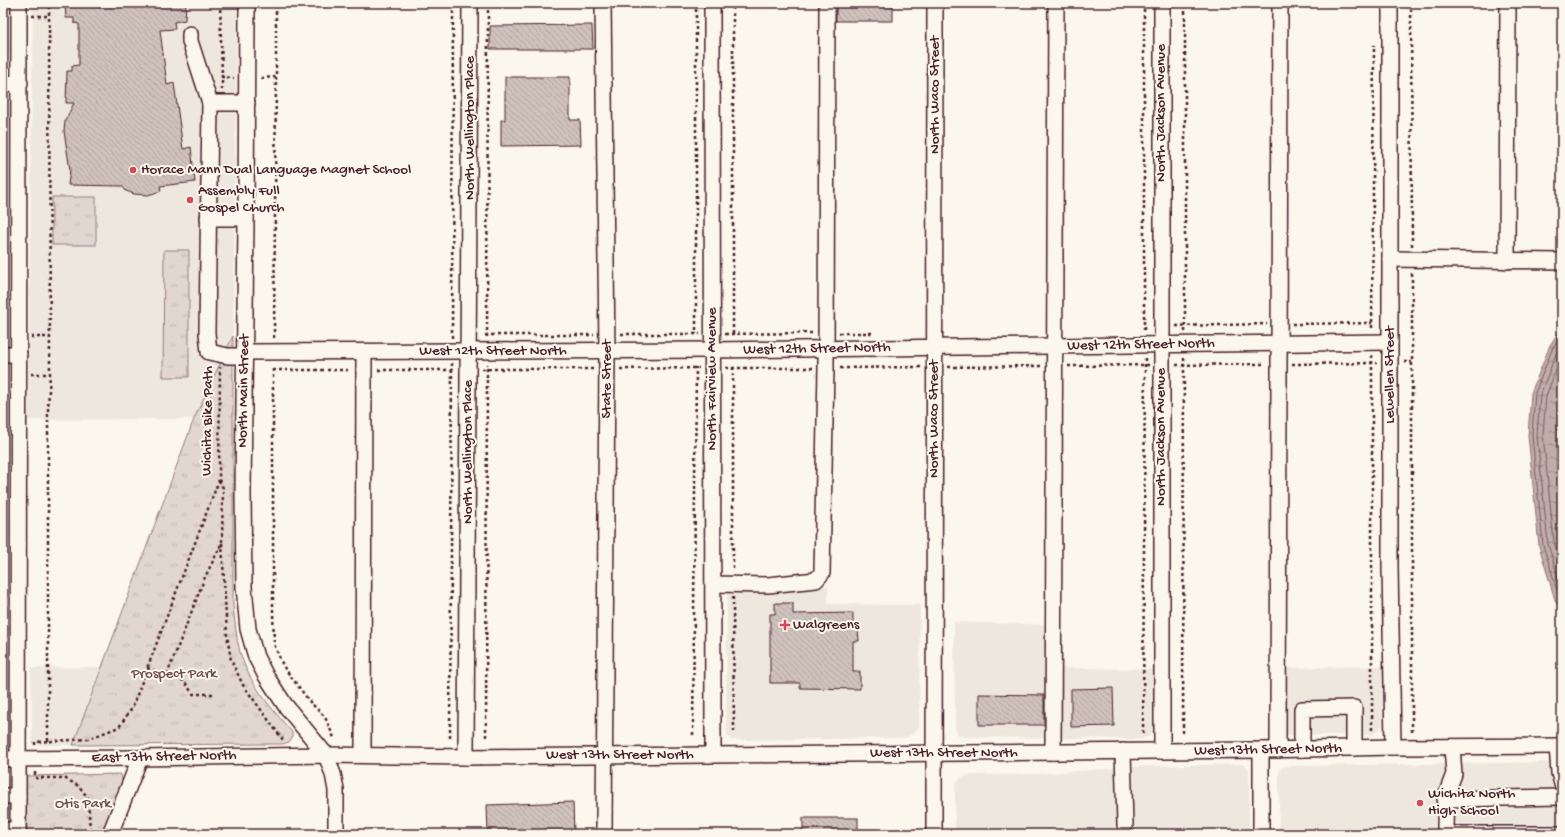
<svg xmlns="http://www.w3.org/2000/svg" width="1565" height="837" viewBox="0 0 1565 837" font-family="'Gochi Hand',sans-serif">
  <defs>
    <pattern id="grass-tufts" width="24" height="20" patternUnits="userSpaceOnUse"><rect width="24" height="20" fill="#e2d7d0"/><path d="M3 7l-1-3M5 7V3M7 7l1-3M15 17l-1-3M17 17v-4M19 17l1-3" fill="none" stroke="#c3b8b3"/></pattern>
    <pattern id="water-ripples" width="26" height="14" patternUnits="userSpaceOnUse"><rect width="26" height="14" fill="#bfadaa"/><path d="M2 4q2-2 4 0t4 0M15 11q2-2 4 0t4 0" fill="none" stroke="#9d8c8b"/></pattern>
    <pattern id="building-back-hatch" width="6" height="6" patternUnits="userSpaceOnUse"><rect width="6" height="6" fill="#cfc2bc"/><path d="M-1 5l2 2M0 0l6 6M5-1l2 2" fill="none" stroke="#b3a6a2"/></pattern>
  </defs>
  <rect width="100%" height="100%" fill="#fbf7ec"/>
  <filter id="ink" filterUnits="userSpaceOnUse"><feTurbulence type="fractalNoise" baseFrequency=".025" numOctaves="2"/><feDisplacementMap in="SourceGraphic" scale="8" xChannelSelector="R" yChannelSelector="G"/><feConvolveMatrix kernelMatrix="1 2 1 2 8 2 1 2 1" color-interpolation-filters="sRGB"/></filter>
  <g filter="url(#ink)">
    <g fill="#eee7de">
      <path d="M33 3H237L233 336 194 419 28 420Z"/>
      <rect x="3" y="13" width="6" height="41"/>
      <path d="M828 586V604L920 605 919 726 914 733 905 738 731 740 727 735 726 727 727 587Z"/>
      <path d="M954 622 1058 625V668L1157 669V727L1150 736 1141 739 965 737 957 734 955 726Z"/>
      <path d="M1383 666 1382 725 1379 730 1373 734 1364 735H1283V668Z"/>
      <path d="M102 667 73 745H37L33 743 32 738 31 668Z"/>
      <path d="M1562 762V834H1279V772L1282 767 1288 766Z"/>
      <path d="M1242 764 1247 767 1249 771V834H955V786L957 781 962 777 969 775 1036 774 1146 766Z"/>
    </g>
    <g fill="url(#grass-tufts)" stroke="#967b7e">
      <rect x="52" y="197" width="44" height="48"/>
      <path d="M164 250H189V377H163Z"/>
      <path d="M233 336V605C235 621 236 637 240 652 248 682 272 709 292 732V738L289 742 282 744 73 745 194 419Z"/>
      <path d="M121 774 123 784 104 834H27L26 776Z"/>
    </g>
    <path fill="url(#water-ripples)" stroke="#907477" d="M1562 327V614L1555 600 1539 546 1528 435 1531 393 1550 345Z"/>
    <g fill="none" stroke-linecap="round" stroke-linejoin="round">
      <g stroke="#79585e" stroke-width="1">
        <path d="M1562 334 1553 347 1535 393 1532 435 1543 545 1562 605"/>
        <path d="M1562 343 1558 349 1540 395 1537 435 1548 544 1562 591"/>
        <path d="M1562 354 1546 396 1543 435 1554 542 1562 570"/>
      </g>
    </g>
    <g fill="url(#building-back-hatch)" stroke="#4a1f2b">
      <path d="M65 3H186L185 20 174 22 175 29 160 30 167 85 174 83 183 149 191 147 195 182 160 186 161 191 148 195 134 194 126 191 122 186 68 185 70 170 64 131 65 121 74 103H66L67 71H72V66L79 65V24L74 23V18H66Z"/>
      <rect x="836" y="3" width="57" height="18"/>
      <path d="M592 25 593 49H490V26Z"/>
      <path d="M505 77H570V120H580L581 145 501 146V120H505Z"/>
      <path d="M775 603H793V614L853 613V629H858L859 641H853V672H860V689L800 688V683H770V614H775Z"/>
      <path d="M1113 688 1114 726 1071 727V689Z"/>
      <path d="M979 694 1044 695V725H979Z"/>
      <path d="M573 802 574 834H488L487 805Z"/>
      <rect x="803" y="818" width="55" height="16"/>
    </g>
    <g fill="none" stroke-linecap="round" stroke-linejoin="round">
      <g stroke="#4a1f2b" stroke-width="18">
        <g id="minor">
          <path d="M247 3 246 220 243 493 244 587 248 629 256 657 266 676 285 705 326 755 333 774 336 790V834"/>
          <path d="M603 3 607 350 604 834"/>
          <path d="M712 3 713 755"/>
          <path d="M1162 3V751"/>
          <path d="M1390 3V566L1393 747"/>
          <path d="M190 34V41L210 103H247"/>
          <path d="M3 84 20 83"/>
          <path d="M210 103 207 333 209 352 228 356H245"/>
          <path d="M208 218H246"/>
          <path d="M1390 259 1562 261"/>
          <path d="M1507 261 1508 3"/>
          <path d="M245 352 712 350 1390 342"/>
          <path d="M3 354H19"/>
          <path d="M713 584 768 585 816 580 822 573 826 368 827 3"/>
          <path d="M1557 746 1559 773 1562 784"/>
          <path d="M1302 749V709L1354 708V748"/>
          <path d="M1278 750 1280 3"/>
          <path d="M1123 751 1125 825"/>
          <path d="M1053 752 1056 3"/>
          <path d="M363 755 364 352"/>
          <path d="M466 757 470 3"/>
          <path d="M3 759 140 758 326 755 466 757 965 753 1261 750 1393 747 1562 746"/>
          <path d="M3 796H18"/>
          <path d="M1445 799 1562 797"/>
          <path d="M3 830H18"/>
          <path d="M18 834 19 3"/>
          <path d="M110 834 140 758"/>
          <path d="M934 834 935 3"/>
          <path d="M1261 834V750"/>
          <path d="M1446 834H1562"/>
          <path d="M1446 834 1445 827 1446 795 1454 774 1452 747"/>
        </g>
      </g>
      <g stroke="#4a1f2b" stroke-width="2.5" stroke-dasharray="3 3" stroke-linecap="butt">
        <path d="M220 3 222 77"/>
        <path d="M696 3V334"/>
        <path d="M1144 3V332"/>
        <path d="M1411 3 1412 246"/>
        <path d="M32 16H49"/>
        <path d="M261 78 276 77V3"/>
        <path d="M222 90V77L234 78"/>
        <path d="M1412 273V732"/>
        <path d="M1292 324 1372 323"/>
        <path d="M1176 326 1267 324"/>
        <path d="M1372 328 1374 45"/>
        <path d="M1185 332V3"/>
        <path d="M839 333H872"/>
        <path d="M621 334H700"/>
        <path d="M725 334 814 333"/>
        <path d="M733 334V3"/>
        <path d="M485 335H594"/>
        <path d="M31 337H50"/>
        <path d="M487 337 488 3"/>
        <path d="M274 338 276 77"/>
        <path d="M452 338 453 3"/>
        <path d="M1372 355V731"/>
        <path d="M1404 362H1412"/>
        <path d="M1292 364 1377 363"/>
        <path d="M1176 365 1265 364"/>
        <path d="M1068 366 1149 365"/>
        <path d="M733 367V570"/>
        <path d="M948 367 1041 366"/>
        <path d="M726 368H813"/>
        <path d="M840 368 921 367"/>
        <path d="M273 369V611L274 644 283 666 310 702 325 717 335 740"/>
        <path d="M482 369H593"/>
        <path d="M620 369 699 368"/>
        <path d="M273 370H351"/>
        <path d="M378 370H455"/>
        <path d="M31 374H50"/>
        <path d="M222 543 227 635 231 660 243 685 283 740"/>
        <path d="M733 597 734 734"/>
        <path d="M147 668 184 681 193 694H215"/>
        <path d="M167 675 205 577 222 543 223 488 219 480"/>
        <path d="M1143 733 1145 357"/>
        <path d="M1183 733 1184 357"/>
        <path d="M693 735 696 367"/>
        <path d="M486 737 487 364"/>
        <path d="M450 738 452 363"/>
        <path d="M48 741V407L50 374 49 3"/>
        <path d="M35 745V742L88 739 119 727 132 708 219 480 220 367"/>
        <path d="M35 772V778H64L79 786 88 798 90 831 89 834"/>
      </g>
      <use href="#minor" stroke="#fbf7ec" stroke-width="15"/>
    </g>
  </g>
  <g fill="#d1495b" stroke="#fbf7ec" stroke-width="1.5">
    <circle cx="133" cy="170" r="4"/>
    <circle cx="190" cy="200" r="4"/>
    <path d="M783 619h4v4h4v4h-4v4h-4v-4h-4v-4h4z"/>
    <circle cx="1420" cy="803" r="4"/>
  </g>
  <g text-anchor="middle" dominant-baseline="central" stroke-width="4" stroke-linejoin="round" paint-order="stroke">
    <g font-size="15" fill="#4a1f2b" stroke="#fbf7ec">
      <text transform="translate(935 95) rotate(-90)">North Waco Street</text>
      <text transform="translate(1161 113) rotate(-90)">North Jackson Avenue</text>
      <text transform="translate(470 128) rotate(-90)">North Wellington Place</text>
      <text transform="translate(1141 345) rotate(-1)">West 12th Street North</text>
      <text transform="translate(817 349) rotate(-1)">West 12th Street North</text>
      <text x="493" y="351">West 12th Street North</text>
      <text transform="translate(1390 375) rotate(-90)">Lewellen Street</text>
      <text transform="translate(607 379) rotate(-90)">State Street</text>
      <text transform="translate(712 379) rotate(-90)">North Fairview Avenue</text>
      <text transform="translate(244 391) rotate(-89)">North Main Street</text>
      <text transform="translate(934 419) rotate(-90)">North Waco Street</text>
      <text transform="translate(208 421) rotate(-89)">Wichita Bike Path</text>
      <text transform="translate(1161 437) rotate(-90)">North Jackson Avenue</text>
      <text transform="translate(468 452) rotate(-90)">North Wellington Place</text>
      <text transform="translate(1268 750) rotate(-1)">West 13th Street North</text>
      <text x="944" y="753">West 13th Street North</text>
      <text x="620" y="755">West 13th Street North</text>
      <text transform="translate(164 757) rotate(-1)">East 13th Street North</text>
    </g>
    <g font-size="15" fill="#4a1f2b" stroke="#fbf7ec" text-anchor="start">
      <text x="141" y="170">Horace Mann Dual Language Magnet School</text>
      <text x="198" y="191">Assembly Full<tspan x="198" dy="17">Gospel Church</tspan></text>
      <text x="793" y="625">Walgreens</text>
      <text x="1428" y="794">Wichita North<tspan x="1428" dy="17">High School</tspan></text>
    </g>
    <g font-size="15" fill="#704d54" stroke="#fbf7ec">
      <text x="174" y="674">Prospect Park</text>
      <text x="83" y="804">Otis Park</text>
    </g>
  </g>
  <rect width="1565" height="837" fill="none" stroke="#fbf7ec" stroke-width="16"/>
  <rect x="8" y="8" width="1549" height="821" fill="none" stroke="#4a1f2b" stroke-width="1.5" filter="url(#ink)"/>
</svg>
